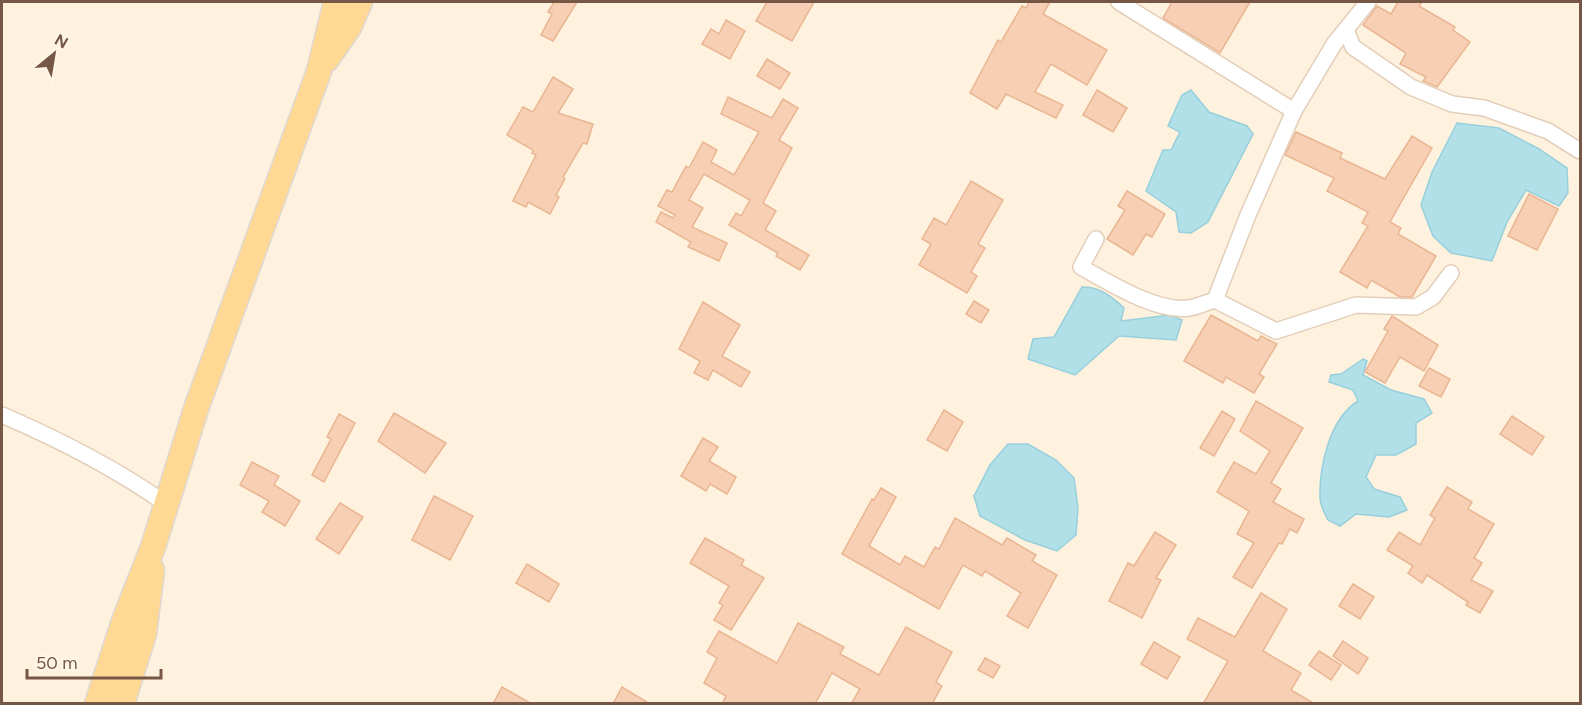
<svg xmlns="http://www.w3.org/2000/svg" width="1582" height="705" viewBox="0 0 1582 705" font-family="Figtree,sans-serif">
  <rect width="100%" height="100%" fill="#fef2de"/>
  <g fill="#b2e0e9" stroke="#97cfdb" stroke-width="1.5">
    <path d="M1191 90 1209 112 1247 126 1253 134 1208 222 1191 233 1179 232 1176 212 1146 191 1163 150H1171L1180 132 1168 126 1182 95Z"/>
    <path d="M1457 123 1499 128 1539 149 1567 168 1568 193 1559 206 1526 190 1507 222 1492 261 1451 253 1433 236 1421 205 1432 172Z"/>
    <path d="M1082 287C1099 286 1112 297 1124 308L1121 321 1170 315 1182 320 1176 340 1119 336 1075 375 1028 359 1033 339 1054 337Z"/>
    <path d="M1363 359 1367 361 1363 375 1391 390 1424 399 1432 413 1416 423V444L1396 455H1376L1366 477 1374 489 1400 497 1407 510 1389 517 1356 514 1340 526 1328 520C1325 514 1320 505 1320 498 1319 466 1330 418 1358 401L1353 390 1329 382 1331 375 1341 374Z"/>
    <path d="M1008 444H1028L1056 460 1074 478 1078 508 1076 535 1057 551 1025 540 980 516 974 496 990 465Z"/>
  </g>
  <g fill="#f6cfb4" stroke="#eab593" stroke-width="1.5">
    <path d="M554 2H577L553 41 541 35 552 14 548 12Z"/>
    <path d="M767 2H814L792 41 756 21Z"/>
    <path d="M1029 2H1050L1043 14 1107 50 1087 85 1051 64 1035 92 1063 105 1056 118 1006 94 997 109 970 93 998 40 1001 42 1022 6 1026 8Z"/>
    <path d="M1172 2H1250L1220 53 1163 18Z"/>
    <path d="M1398 2H1422L1419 6 1455 27 1453 30 1470 42 1437 87 1423 81 1426 77 1400 64 1406 53 1363 25 1377 6 1391 14Z"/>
    <path d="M726 20 745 31 730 59 702 44 711 29 719 34Z"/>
    <path d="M767 59 790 73 780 89 757 76Z"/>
    <path d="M553 77 573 89 558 113 593 124 587 144 583 143 563 177 565 179 556 195 559 197 550 214 528 202 526 207 513 201 536 155 532 153 533 150 507 135 523 107 533 112Z"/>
    <path d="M1097 90 1127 108 1113 132 1083 115Z"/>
    <path d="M728 97 772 118 783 99 798 108 779 140 792 148 763 203 776 211 765 230 809 255 800 270 776 256 778 253 729 225 736 213 741 216 750 200 704 174 689 200 703 208 692 227 727 243 719 261 688 247 691 242 656 222 661 212 673 218 675 215 658 206 667 190 672 192 686 166 689 168 703 142 717 150 711 162 734 175 759 132 721 114Z"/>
    <path d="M1296 132 1342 153 1340 158 1385 179 1412 136 1432 148 1390 222 1401 228 1398 234 1436 256 1412 297H1400L1371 280 1367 288 1340 272 1368 226 1362 223 1368 212 1327 191 1334 178 1285 155Z"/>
    <path d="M971 181 1003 200 978 244 985 248 971 272 977 276 967 293 919 265 931 244 922 239 934 218 946 225Z"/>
    <path d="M1127 191 1165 214 1152 237 1146 234 1133 255 1107 239 1125 210 1118 206Z"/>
    <path d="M1529 194 1558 209 1537 250 1508 236Z"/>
    <path d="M974 301 989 310 981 323 966 314Z"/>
    <path d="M703 302 740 325 722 356 750 372 741 387 713 370 708 380 694 373 700 361 679 349Z"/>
    <path d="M1211 315 1258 341 1261 336 1277 344 1259 374 1264 377 1254 393 1226 377 1223 383 1184 361Z"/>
    <path d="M1392 316 1438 345 1424 371 1400 357 1385 383 1365 372 1388 331 1384 329Z"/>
    <path d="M1429 368 1450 379 1441 397 1419 386Z"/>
    <path d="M1256 401 1303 428 1271 483 1281 489 1273 502 1304 519 1297 533 1290 529 1282 544 1279 543 1252 588 1233 577 1254 543 1237 534 1249 511 1217 492 1234 462 1256 474 1270 451 1240 431Z"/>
    <path d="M944 410 963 422 947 451 927 440Z"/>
    <path d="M1222 411 1235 419 1214 456 1200 448Z"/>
    <path d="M394 413 446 443 425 473 378 441Z"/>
    <path d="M339 414 355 423 324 482 312 475 331 439 327 437Z"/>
    <path d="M1512 416 1544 437 1532 455 1500 434Z"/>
    <path d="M703 438 718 447 709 461 736 477 727 494 710 484 706 491 681 476Z"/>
    <path d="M252 462 279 476 274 485 300 501 285 526 262 512 269 501 240 485Z"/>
    <path d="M1447 487 1472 502 1468 509 1494 524 1474 558 1482 563 1471 580 1493 591 1480 613 1466 605 1468 602 1427 575 1422 583 1408 573 1413 566 1387 550 1399 532 1420 545 1435 518 1430 515Z"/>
    <path d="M881 488 896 497 869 546 900 565 905 556 924 567 935 547 939 549 955 518 1002 545 1007 538 1036 555 1032 561 1057 575 1028 628 1007 616 1021 593 985 571 982 576 963 565 939 609 842 554 872 499 874 500Z"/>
    <path d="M434 496 473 516 450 560 412 540Z"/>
    <path d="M340 503 363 517 339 554 316 539Z"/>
    <path d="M1155 532 1176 545 1156 578 1161 580 1142 618 1109 601 1128 563 1134 566Z"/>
    <path d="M705 538 744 560 741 565 764 578 731 630 714 620 723 605 719 603 729 586 690 563Z"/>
    <path d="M527 564 559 584 549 602 516 583Z"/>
    <path d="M1353 584 1374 597 1360 619 1339 606Z"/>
    <path d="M1261 593 1287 609 1263 651 1301 673 1291 690 1315 704H1203L1228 661 1187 639 1198 618 1235 637Z"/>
    <path d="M798 623 844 647 840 654 879 675 906 627 952 652 936 682 942 686 932 704H851L860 689 832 673 815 704H722L726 696 704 683 717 658 707 652 719 631 777 663Z"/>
    <path d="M1343 641 1368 658 1358 674 1333 656Z"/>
    <path d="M1154 642 1180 657 1167 679 1141 664Z"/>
    <path d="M1319 651 1341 665 1331 680 1309 665Z"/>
    <path d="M985 658 1000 666 993 678 978 670Z"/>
    <path d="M502 687 532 704H493Z"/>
    <path d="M622 687 650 704H613Z"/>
  </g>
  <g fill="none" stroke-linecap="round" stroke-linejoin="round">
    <g stroke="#e3ceba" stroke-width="18">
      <g id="street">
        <path d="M1119 2 1294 111 1334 44 1368 2"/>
        <path d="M1346 30 1353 47 1411 87 1452 104 1484 108 1548 131 1580 151"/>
        <path d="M1096 239 1081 267C1108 282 1157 313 1189 308 1197 307 1207 302 1215 300L1248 215 1294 111"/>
        <path d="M1215 300 1276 331 1356 305 1416 307 1433 297 1451 273"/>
        <path d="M2 415C60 440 115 468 166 504"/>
      </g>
    </g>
    <g stroke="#ded7d2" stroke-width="27">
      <g id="primary">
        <path d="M327 59 349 27 360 2"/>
        <path d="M97 704 124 621 153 547 196 409 319 71 336 2"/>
        <path d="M122 704 144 634 152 570"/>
      </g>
    </g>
    <use href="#street" stroke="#fff" stroke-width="15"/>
    <use href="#primary" stroke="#ffd994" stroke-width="24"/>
  </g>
  <rect width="1582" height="705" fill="none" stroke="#765745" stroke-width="6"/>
  <g transform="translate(54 54) rotate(30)" stroke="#fff6e6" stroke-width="4.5" paint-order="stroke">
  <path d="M0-4.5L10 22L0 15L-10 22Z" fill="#765745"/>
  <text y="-9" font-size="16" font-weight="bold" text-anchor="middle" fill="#765745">N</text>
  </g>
  <path d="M27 669v9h134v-9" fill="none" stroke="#765745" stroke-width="3"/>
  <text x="36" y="669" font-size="18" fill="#765745" stroke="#fff6e6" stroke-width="4.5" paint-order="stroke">50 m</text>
</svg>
